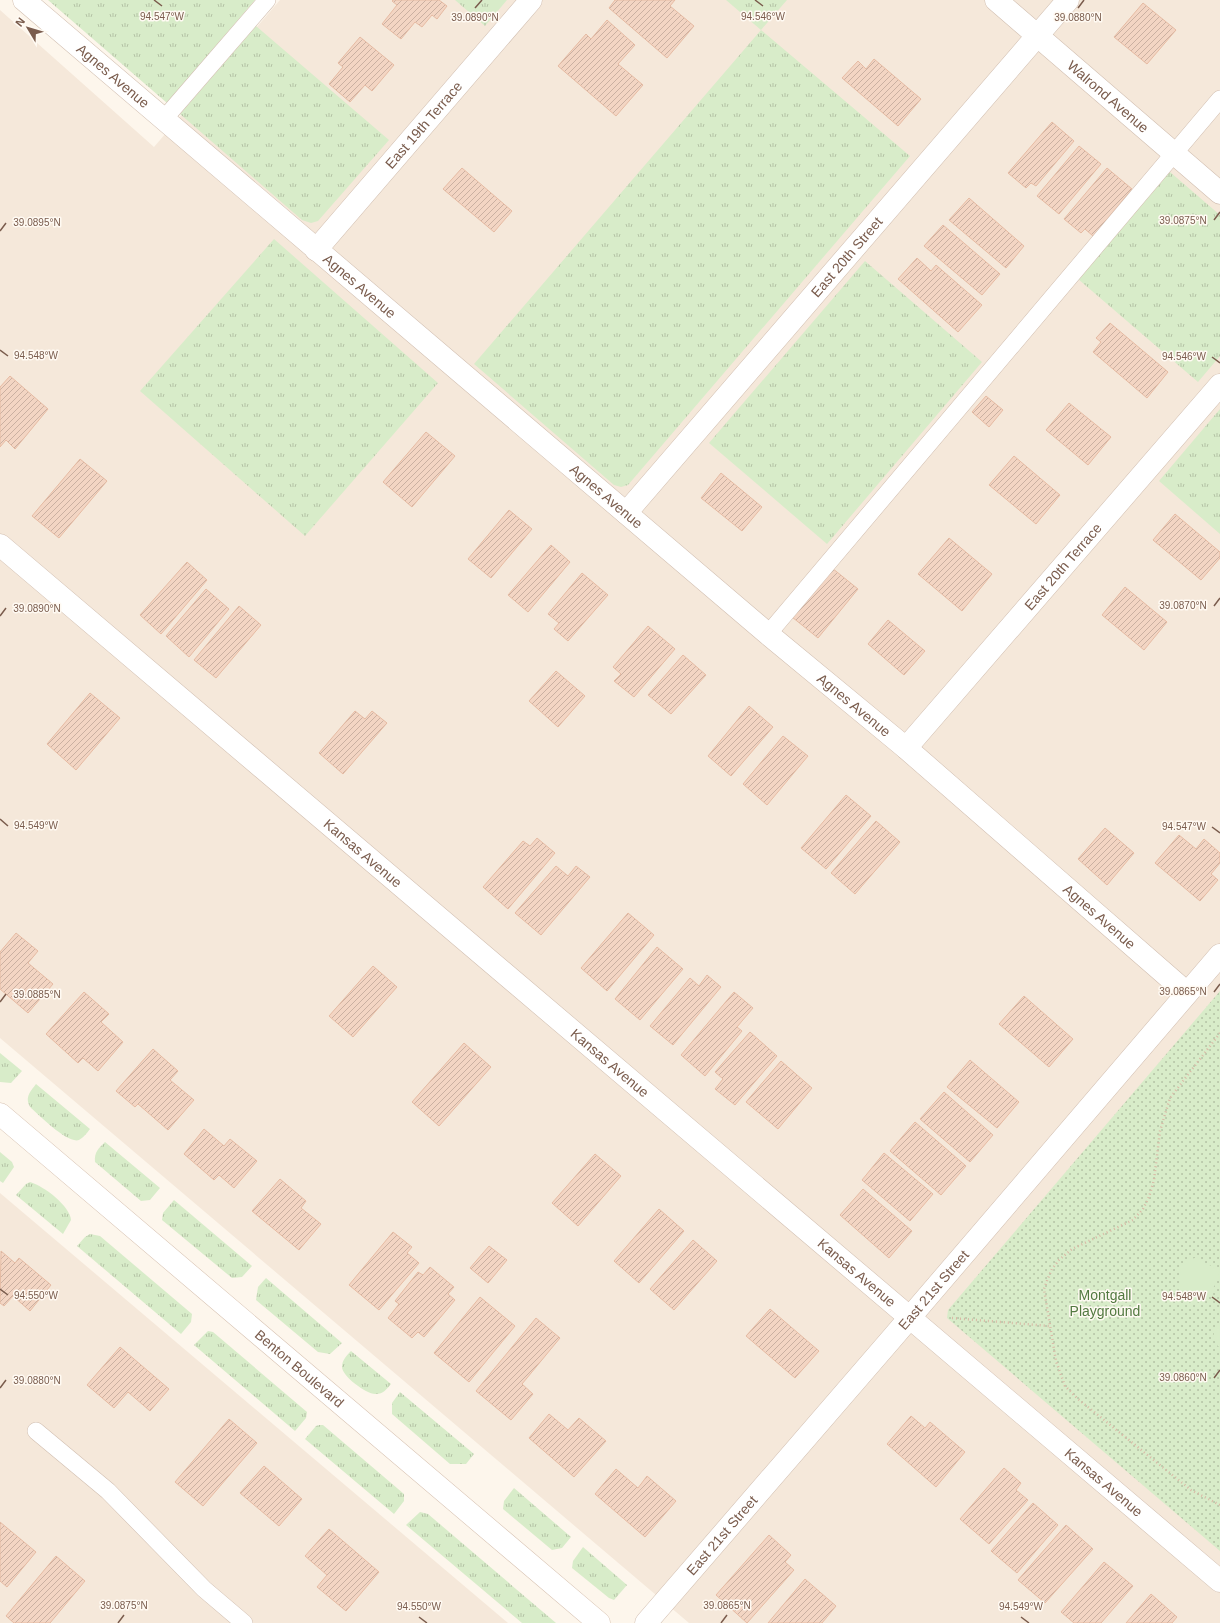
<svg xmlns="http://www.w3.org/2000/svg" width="1220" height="1623" viewBox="0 0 1220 1623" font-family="Arial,sans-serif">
  <defs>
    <pattern id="grass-tufts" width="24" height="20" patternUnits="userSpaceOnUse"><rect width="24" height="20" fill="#d8ecc9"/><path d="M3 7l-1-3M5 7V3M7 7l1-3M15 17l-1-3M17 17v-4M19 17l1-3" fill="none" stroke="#b4c2a5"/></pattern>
    <pattern id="park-dots" width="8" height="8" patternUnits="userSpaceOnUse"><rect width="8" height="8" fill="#d8ecc9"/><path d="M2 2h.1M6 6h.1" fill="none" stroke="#b4c2a5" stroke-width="1.8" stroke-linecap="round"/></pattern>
    <pattern id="building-hatch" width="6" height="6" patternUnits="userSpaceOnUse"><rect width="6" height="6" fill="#f3d5c3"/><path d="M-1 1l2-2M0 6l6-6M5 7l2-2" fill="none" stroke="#cab0a1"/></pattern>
  </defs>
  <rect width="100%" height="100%" fill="#fdf6ec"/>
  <g fill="#f5e8da">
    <path d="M280 0H1220V1623H689L0 1038V10L154 147Z"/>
    <path d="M0 1193 508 1623H0Z"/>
  </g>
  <g fill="url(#grass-tufts)">
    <path d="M48 0H255L167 103Z"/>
    <path d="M455 0H507L485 26Z"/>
    <path d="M726 0H787L761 30 910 156 628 485 621 487 614 485 474 364 761 30Z"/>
    <path d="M256 26 389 140 318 221 311 223 302 220 180 114Z"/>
    <path d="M1170 172 1220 215V356L1198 382 1078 279Z"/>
    <path d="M274 239 438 383 305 536 140 391Z"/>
    <path d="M865 261 982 362 827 544 709 443Z"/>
    <path d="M1220 409V534L1159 481Z"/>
    <path d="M0 1053 22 1071 11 1083 0 1082Z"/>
    <path d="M36 1084 90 1129C87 1133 83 1138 79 1140 68 1144 40 1116 31 1108 24 1098 30 1092 36 1084Z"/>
    <path d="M105 1142 160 1188 150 1200 141 1201 95 1162C94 1152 99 1148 105 1142Z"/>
    <path d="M0 1152 12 1162 14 1167 3 1183 0 1181Z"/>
    <path d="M30 1182C44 1186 70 1206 71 1220L63 1234 16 1195 26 1184Z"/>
    <path d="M174 1200 252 1266 242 1277 232 1278 162 1220 163 1213Z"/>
    <path d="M90 1234 100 1236 192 1314 191 1322 181 1334 77 1246 85 1237Z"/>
    <path d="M266 1278 342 1343 330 1354 318 1352 256 1300 258 1287Z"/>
    <path d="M208 1331 213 1332 307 1412 306 1418 295 1431 194 1345Z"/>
    <path d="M351 1351 391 1384C387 1389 383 1394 376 1394 367 1395 342 1376 342 1367 342 1360 347 1355 351 1351Z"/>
    <path d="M400 1392 474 1454 466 1464H450L392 1414V1403Z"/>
    <path d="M319 1425H323L404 1494V1501L394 1514 305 1439 316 1426Z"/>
    <path d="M514 1488 571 1537 562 1548 552 1550 503 1509 504 1501Z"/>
    <path d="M420 1512 428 1514 556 1623H522L406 1525Z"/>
    <path d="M583 1547 627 1585 614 1600 609 1598 572 1568 573 1561Z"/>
  </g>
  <path fill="url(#park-dots)" d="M1220 991V1551L947 1318 948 1310Z"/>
  <g fill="#d8ecc9">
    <path d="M1195 1258C1201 1262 1216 1266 1219 1273 1220 1281 1206 1300 1199 1302 1195 1304 1191 1303 1186 1301 1178 1291 1178 1273 1184 1261Z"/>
    <path d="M1220 1325V1348C1212 1341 1211 1331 1220 1325Z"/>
  </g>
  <g fill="url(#building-hatch)" stroke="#e6bba3">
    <path d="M393 0H439L447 6 437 19 432 15 422 27 415 22 401 39 382 24 397 5 392 1Z"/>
    <path d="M615 0H675L670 6 694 26 667 58 609 8Z"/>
    <path d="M1143 3 1176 30 1147 64 1114 37Z"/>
    <path d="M607 20 635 45 618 64 643 85 616 116 558 66 586 34 591 39Z"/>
    <path d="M360 37 394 65 372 91 365 85 350 102 329 84 343 67 338 63Z"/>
    <path d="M874 59 921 99 898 126 842 78 858 61 866 69Z"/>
    <path d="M1052 122 1074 141 1036 186 1031 183 1026 188 1008 173Z"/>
    <path d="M1079 146 1101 164 1059 214 1037 196Z"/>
    <path d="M462 168 512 211 494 232 443 189Z"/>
    <path d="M1107 168 1132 189 1093 236 1085 229 1081 233 1064 219Z"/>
    <path d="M969 198 1024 246 1006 268 949 220Z"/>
    <path d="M943 225 1000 274 982 295 924 246Z"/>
    <path d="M917 258 931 271 936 265 982 305 958 332 898 279Z"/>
    <path d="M1110 323 1168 372 1147 398 1093 352 1101 342 1096 338Z"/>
    <path d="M10 376 48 409 15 449 6 440 0 447V387Z"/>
    <path d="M986 396 1003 410 989 427 972 412Z"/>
    <path d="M1069 403 1111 437 1088 465 1046 430Z"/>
    <path d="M426 432 455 456 412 507 383 482Z"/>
    <path d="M1014 456 1060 495 1036 524 989 485Z"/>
    <path d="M80 459 107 481 59 538 32 516Z"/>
    <path d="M721 473 762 507 742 531 701 498Z"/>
    <path d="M509 510 532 529 491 578 468 559Z"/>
    <path d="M1175 514 1220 552V558L1201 580 1153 540Z"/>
    <path d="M949 538 992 574 962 611 918 574Z"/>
    <path d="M551 545 570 562 528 612 508 595Z"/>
    <path d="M187 562 207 580 161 634 140 615Z"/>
    <path d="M832 568 858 589 818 638 792 617Z"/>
    <path d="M582 573 608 595 568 641 554 629 559 623 548 614Z"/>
    <path d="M1125 587 1167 622 1144 650 1102 615Z"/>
    <path d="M206 589 229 609 189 657 166 636Z"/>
    <path d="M239 606 261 625 216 678 194 660Z"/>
    <path d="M888 620 925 651 904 675 868 644Z"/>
    <path d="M648 626 675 649 634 697 614 681 621 674 613 667Z"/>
    <path d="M683 655 706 675 671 714 648 695Z"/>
    <path d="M556 671 585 696 558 727 529 701Z"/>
    <path d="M90 693 120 718 76 770 47 744Z"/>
    <path d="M749 706 773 727 731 776 708 756Z"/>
    <path d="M355 711 365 719 372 711 387 723 343 774 319 753Z"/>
    <path d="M783 736 808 756 767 805 743 784Z"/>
    <path d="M846 795 871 816 826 869 801 848Z"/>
    <path d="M876 821 900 842 855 894 831 873Z"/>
    <path d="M1105 828 1134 853 1107 885 1078 859Z"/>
    <path d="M1179 835 1196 849 1204 839 1220 853V863L1211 874 1218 880 1200 901 1155 863Z"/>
    <path d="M537 838 555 853 508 909 483 887 523 841 530 846Z"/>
    <path d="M556 866 568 876 576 866 590 877 541 935 515 913Z"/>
    <path d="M628 913 654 935 607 991 581 968Z"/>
    <path d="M16 933 38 951 28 963 53 984 28 1013 0 989V952Z"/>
    <path d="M657 947 683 969 640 1020 615 999Z"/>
    <path d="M373 966 397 987 353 1037 329 1016Z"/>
    <path d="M707 975 721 987 673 1045 650 1026 690 978 699 986Z"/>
    <path d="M84 992 109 1014 101 1022 123 1042 98 1071 83 1058 78 1063 46 1034Z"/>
    <path d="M734 992 753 1008 737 1027 742 1031 705 1076 681 1055Z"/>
    <path d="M1024 996 1073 1039 1049 1067 999 1024Z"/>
    <path d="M750 1032 777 1056 735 1105 715 1089 723 1079 715 1072Z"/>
    <path d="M464 1043 491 1067 439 1126 412 1102Z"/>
    <path d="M153 1049 178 1071 170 1080 194 1100 168 1130 138 1104 135 1107 116 1091Z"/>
    <path d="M970 1060 1019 1102 997 1128 947 1087Z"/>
    <path d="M781 1061 812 1088 778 1129 746 1102Z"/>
    <path d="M944 1092 993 1135 970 1162 920 1119Z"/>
    <path d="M915 1122 966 1166 941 1195 890 1151Z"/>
    <path d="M204 1129 224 1146 230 1139 257 1161 234 1188 219 1175 214 1180 184 1154Z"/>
    <path d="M884 1153 933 1194 910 1221 862 1180Z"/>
    <path d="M595 1154 621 1176 578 1226 552 1203Z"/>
    <path d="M280 1179 306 1201 301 1208 321 1224 299 1250 252 1211Z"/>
    <path d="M863 1189 912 1231 889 1258 840 1215Z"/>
    <path d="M659 1209 684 1231 639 1283 614 1261Z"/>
    <path d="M393 1232 412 1247 407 1253 419 1263 379 1310 349 1285Z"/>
    <path d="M693 1240 717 1261 674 1310 650 1289Z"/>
    <path d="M489 1246 507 1260 488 1283 470 1268Z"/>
    <path d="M1 1251 15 1263 19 1258 51 1285 30 1311 13 1296 4 1306 0 1303Z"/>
    <path d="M430 1267 454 1287 448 1294 455 1300 424 1337 418 1332 412 1338 388 1318 399 1304 395 1301 418 1272 423 1275Z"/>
    <path d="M480 1297 515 1326 469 1382 434 1353Z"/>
    <path d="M770 1309 819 1351 795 1378 746 1336Z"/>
    <path d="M536 1318 560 1338 522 1384 533 1394 511 1420 476 1391Z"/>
    <path d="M120 1347 169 1389 150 1411 128 1392 114 1408 87 1385Z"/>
    <path d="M549 1414 568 1430 579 1418 606 1441 574 1477 529 1438Z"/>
    <path d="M911 1416 925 1428 930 1422 965 1452 936 1487 887 1444Z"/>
    <path d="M229 1419 257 1443 203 1506 175 1482Z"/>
    <path d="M264 1466 302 1499 279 1526 240 1493Z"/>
    <path d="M1004 1468 1021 1483 1016 1490 1028 1500 989 1544 960 1519Z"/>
    <path d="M616 1469 638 1488 647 1476 676 1501 645 1537 595 1494Z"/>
    <path d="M1033 1503 1058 1525 1017 1573 991 1551Z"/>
    <path d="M0 1522 36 1552 7 1587 0 1581Z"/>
    <path d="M1066 1525 1093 1549 1045 1603 1018 1580Z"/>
    <path d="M329 1529 379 1572 346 1611 317 1587 327 1575 305 1556Z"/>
    <path d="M769 1535 791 1555 785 1562 794 1570 747 1623 716 1595Z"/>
    <path d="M56 1556 85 1581 50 1623H14L6 1616Z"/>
    <path d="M1104 1562 1133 1586 1101 1623H1074L1061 1612Z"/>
    <path d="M805 1579 836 1606 822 1623H768Z"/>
    <path d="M1151 1594 1177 1617 1172 1623H1126Z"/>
  </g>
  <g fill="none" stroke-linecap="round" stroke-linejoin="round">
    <g stroke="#d1beb0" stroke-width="18">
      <g id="lane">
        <path d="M164 119 267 0"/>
        <path d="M768 634 1220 99"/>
        <path d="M36 1431 108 1491 204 1589 244 1623"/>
      </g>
    </g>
    <g stroke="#d1beb0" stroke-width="23">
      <g id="street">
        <path id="s1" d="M24 0 768 634 906 748 1187 993"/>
        <path id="s2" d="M996 0 1220 193"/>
        <path id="s3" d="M316 250 531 0"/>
        <path id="s4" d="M626 513 1068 0"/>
        <path id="s5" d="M0 545 1220 1581"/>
        <path id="s6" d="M906 748 1220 385"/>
        <path id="s7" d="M646 1623 894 1336 1220 955"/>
      </g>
    </g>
    <g stroke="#d6c0b0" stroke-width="23">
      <g id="secondary">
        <path id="s8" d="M0 1114 599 1623"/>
      </g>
    </g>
    <g stroke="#d9b8a5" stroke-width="2.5" stroke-dasharray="1 3" stroke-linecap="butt">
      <path d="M1220 1033 1170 1098 1160 1131 1154 1180 1149 1197 1143 1209 1133 1220 1072 1249 1059 1260 1052 1269 1048 1278 1044 1289 1056 1361 1065 1386 1078 1399 1191 1490 1220 1505"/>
      <path d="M952 1318 1049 1326"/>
    </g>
    <use href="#lane" stroke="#fff" stroke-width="17"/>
    <use href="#street" stroke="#fff" stroke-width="22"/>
    <use href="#secondary" stroke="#fff" stroke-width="22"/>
  </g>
  <path fill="none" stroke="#7a5c4d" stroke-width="1.5" d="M154 0 162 6M755 0 763 6M475 8 482 0M1078 8 1084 0M1214 220 1220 212M0 231 6 223M0 350 8 356M1212 357 1220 363M1214 606 1220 598M0 616 6 608M0 819 8 826M1212 827 1220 833M1214 992 1220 984M0 1002 6 994M0 1289 8 1295M1212 1297 1220 1303M1214 1378 1220 1370M0 1388 6 1380M419 1617 427 1623M1021 1617 1029 1623M118 1623 124 1615M721 1623 727 1615"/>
  <g text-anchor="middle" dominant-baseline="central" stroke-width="3" stroke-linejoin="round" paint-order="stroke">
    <g font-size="14" fill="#7a5c4d" stroke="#fffaf3">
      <text stroke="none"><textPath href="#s1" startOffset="117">Agnes Avenue</textPath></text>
      <text stroke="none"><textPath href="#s2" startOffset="148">Walrond Avenue</textPath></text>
      <text stroke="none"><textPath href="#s3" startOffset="165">East 19th Terrace</textPath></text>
      <text stroke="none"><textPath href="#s4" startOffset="338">East 20th Street</textPath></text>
      <text stroke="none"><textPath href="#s1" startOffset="441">Agnes Avenue</textPath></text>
      <text stroke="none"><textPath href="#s1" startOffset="765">Agnes Avenue</textPath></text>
      <text stroke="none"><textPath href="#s6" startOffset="240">East 20th Terrace</textPath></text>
      <text stroke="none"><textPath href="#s1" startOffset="1089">Agnes Avenue</textPath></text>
      <text stroke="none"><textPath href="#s5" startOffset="476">Kansas Avenue</textPath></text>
      <text stroke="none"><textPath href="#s1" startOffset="1413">Agnes Avenue</textPath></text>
      <text stroke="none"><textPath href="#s5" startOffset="800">Kansas Avenue</textPath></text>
      <text stroke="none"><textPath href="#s5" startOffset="1124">Kansas Avenue</textPath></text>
      <text stroke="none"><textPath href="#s7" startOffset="440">East 21st Street</textPath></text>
      <text stroke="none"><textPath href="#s8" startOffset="393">Benton Boulevard</textPath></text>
      <text stroke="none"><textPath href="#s5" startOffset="1448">Kansas Avenue</textPath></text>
      <text stroke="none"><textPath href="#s7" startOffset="116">East 21st Street</textPath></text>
    </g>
    <g font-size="14" fill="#537a41" stroke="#fffaf3">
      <text x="1105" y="1295">Montgall<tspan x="1105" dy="16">Playground</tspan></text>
    </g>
  </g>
  <g font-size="10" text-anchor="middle" fill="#7a5c4d" stroke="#fffaf3" stroke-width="3" stroke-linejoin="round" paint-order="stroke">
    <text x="162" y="20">94.547°W</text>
    <text x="763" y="20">94.546°W</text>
    <text x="475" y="21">39.0890°N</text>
    <text x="1078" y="21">39.0880°N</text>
    <text x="1183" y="224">39.0875°N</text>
    <text x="37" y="226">39.0895°N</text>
    <text x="36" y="359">94.548°W</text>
    <text x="1184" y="360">94.546°W</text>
    <text x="1183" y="609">39.0870°N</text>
    <text x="37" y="612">39.0890°N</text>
    <text x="36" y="829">94.549°W</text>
    <text x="1184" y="830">94.547°W</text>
    <text x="1183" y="995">39.0865°N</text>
    <text x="37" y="998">39.0885°N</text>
    <text x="36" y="1299">94.550°W</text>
    <text x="1184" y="1300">94.548°W</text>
    <text x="1183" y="1381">39.0860°N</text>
    <text x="37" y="1384">39.0880°N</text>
    <text x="124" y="1609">39.0875°N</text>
    <text x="727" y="1609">39.0865°N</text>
    <text x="419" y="1610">94.550°W</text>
    <text x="1021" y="1610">94.549°W</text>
  </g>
  <g transform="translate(28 28) rotate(308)" stroke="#fffaf3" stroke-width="3" paint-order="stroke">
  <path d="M0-3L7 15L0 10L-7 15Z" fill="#7a5c4d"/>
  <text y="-6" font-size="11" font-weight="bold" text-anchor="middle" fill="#7a5c4d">N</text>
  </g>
</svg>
